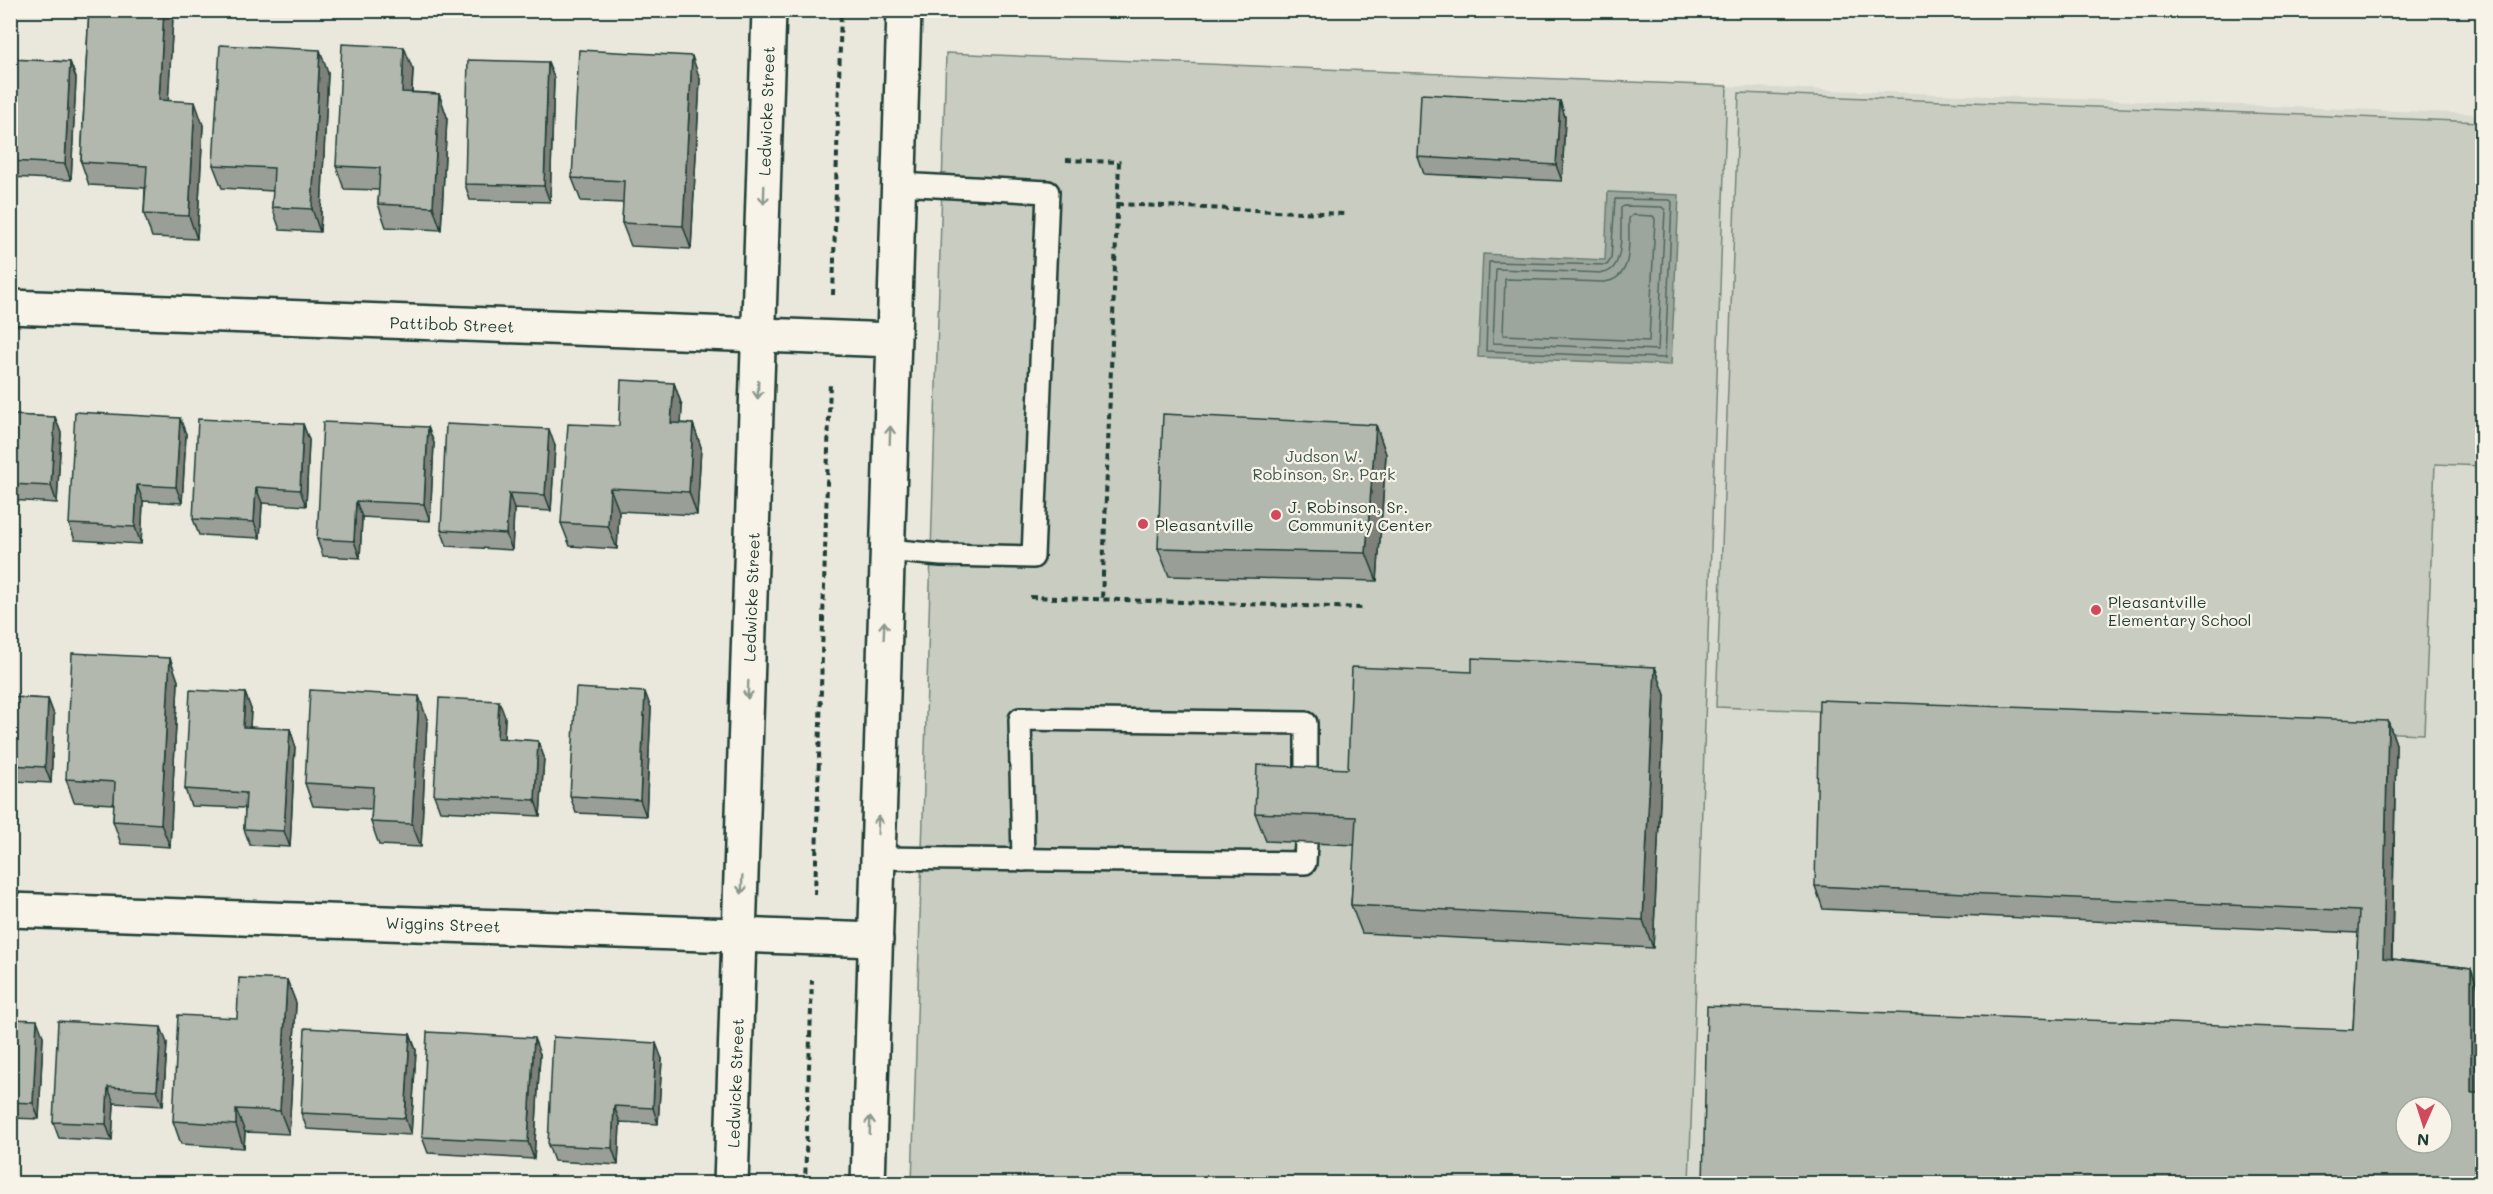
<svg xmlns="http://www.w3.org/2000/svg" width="2493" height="1194" viewBox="0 0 2493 1194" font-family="Mali,sans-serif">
  <rect width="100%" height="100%" fill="#eae8dd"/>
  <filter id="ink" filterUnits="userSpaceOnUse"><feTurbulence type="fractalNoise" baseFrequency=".0167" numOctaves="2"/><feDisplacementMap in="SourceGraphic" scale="12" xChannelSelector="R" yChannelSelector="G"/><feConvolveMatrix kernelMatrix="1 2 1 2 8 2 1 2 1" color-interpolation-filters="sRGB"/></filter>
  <g filter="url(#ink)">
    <path fill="#d9dacf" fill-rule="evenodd" d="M1727 86 2482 114V1183L1689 1184ZM2406 1107H2442V1143H2406Z"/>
    <g fill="#c8ccc1" stroke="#74847a" stroke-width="1.5">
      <path d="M946 53 1727 86 1689 1183 912 1184Z"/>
      <path d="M1739 93 2482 122V466L2435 464 2424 734 1716 707Z"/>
    </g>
    <path fill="#9ca69c" stroke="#6a7c72" stroke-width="1.5" d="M1608 192 1679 195 1671 365 1478 357 1483 254 1605 260Z"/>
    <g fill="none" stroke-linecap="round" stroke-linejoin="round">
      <g stroke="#51675e" stroke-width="1.5">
        <path d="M1615 199 1670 200 1672 202 1665 358 1486 351 1489 262 1607 265 1611 259Z"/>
        <path d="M1624 206 1662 207 1665 210 1658 350 1493 343 1496 269 1604 273C1626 269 1620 227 1621 208Z"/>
        <path d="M1633 215 1653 216 1655 219 1649 341 1503 335 1505 279 1604 282C1635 279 1628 241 1629 218Z"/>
      </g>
      <g stroke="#1f3d34" stroke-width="26">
        <g id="service">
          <path d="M887 550 941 555 1033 557 1048 192 898 184"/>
          <path d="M877 858 1305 863 1306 843"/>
          <path d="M1023 860 1020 719 1306 723V794"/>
        </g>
      </g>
      <g stroke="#1f3d34" stroke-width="38">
        <g id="minor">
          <path d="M10 307 893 340"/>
          <path d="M10 910 876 940"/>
          <path d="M731 1184 769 10"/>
          <path d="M868 1184 904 10"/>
        </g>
      </g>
      <g stroke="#1f3d34" stroke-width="4" stroke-dasharray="6 4.5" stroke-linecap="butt">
        <path d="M1066 160 1119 162 1102 600"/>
        <path d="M1117 204 1344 214"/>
        <path d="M833 295 841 10"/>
        <path d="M1030 597 1364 608"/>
        <path d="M815 895 830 381"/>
        <path d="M805 1184 812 980"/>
      </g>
      <use href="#service" stroke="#f7f3e8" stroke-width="21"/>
      <use href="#minor" stroke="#f7f3e8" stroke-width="33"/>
    </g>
    <g fill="#999e96" stroke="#1f3d34" stroke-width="1.5">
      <path d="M89 10H171L173 16 168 100 203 125 197 239 152 237 144 214 145 188 89 185 81 162Z"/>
      <path d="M10 59 70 62 76 78 71 180 10 177Z"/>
      <path d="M548 62 554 78 550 202 470 200 465 184Z"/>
      <path d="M413 70 412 92 439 94 447 117 441 230 386 227 378 204 379 190 344 189 336 166Z"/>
      <path d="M328 73 320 232 280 230 272 207 273 191 222 188 213 165Z"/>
      <path d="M700 79 691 249 631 246 622 223 623 203 581 201 572 178Z"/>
      <path d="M1560 101 1565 117 1562 181 1424 174 1418 157Z"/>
      <path d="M674 383 682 406 681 423 693 424 701 447 697 515 619 511 617 549 570 546 561 523 619 426Z"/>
      <path d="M10 415 55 417 61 433 57 503 10 500Z"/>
      <path d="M303 424 309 440 306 506 262 503 260 538 199 535 193 519Z"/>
      <path d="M1376 425 1386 454 1377 581 1169 576 1158 548Z"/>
      <path d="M428 427 434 443 430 521 362 517 360 558 323 556 317 539Z"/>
      <path d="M186 434 182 503 143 501 141 544 75 540 69 524Z"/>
      <path d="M555 446 551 511 514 509 512 550 447 546 441 530Z"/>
      <path d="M170 658 178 681 170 847 121 844 113 821 114 804 74 802 66 779Z"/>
      <path d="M1655 667 1665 695 1653 948 1362 933 1351 905 1355 845 1266 841 1255 813 1348 769 1472 672Z"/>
      <path d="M245 693 251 709 250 727 290 729 295 745 290 847 250 845 244 829 245 808 191 806 185 789Z"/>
      <path d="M10 697 48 699 54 715 51 783 15 781 14 799H10Z"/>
      <path d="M651 708 646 816 576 813 570 796Z"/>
      <path d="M505 717 504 739 538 741 544 757 540 816 440 811 434 795Z"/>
      <path d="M427 719 421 847 379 845 371 822 372 809 313 806 305 783Z"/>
      <path d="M2388 721 2396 744 2392 959 2471 968 2479 991 2480 1093 2482 1184 2353 1030 2358 933 1823 909 1815 886Z"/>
      <path d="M287 980 296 1003 289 1134 245 1132 244 1148 181 1144 173 1121 237 1018Z"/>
      <path d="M10 1019 43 1036 39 1119 10 1118Z"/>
      <path d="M410 1034 416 1050 411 1135 307 1129 301 1113Z"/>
      <path d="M167 1043 163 1106 114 1103 112 1141 59 1138 53 1122Z"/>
      <path d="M540 1054 534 1159 428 1153 422 1137Z"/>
      <path d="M662 1059 658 1124 620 1122 618 1165 554 1161 548 1145Z"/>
    </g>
    <g fill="#7d817a" stroke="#1f3d34" stroke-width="1.5">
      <path d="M164 10H171L173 16 167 123 159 100Z"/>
      <path d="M404 47 413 70 410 115 402 92Z"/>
      <path d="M320 50 328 73 320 232 312 209Z"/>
      <path d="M692 56 700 79 691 249 683 226Z"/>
      <path d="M70 62 76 78 71 180 65 164Z"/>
      <path d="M548 62 554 78 550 202 544 186Z"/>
      <path d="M439 94 447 117 441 230 433 207Z"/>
      <path d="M1560 101 1565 117 1562 181 1556 165Z"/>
      <path d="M195 102 203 125 197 239 189 216Z"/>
      <path d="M674 383 682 406 680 446 671 423Z"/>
      <path d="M55 417 61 433 57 503 51 486Z"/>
      <path d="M180 418 186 434 182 503 176 487Z"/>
      <path d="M303 424 309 440 306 506 300 490Z"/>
      <path d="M693 424 701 447 697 515 689 492Z"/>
      <path d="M1376 425 1386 454 1377 581 1366 553Z"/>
      <path d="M428 427 434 443 430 521 424 504Z"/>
      <path d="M549 429 555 446 551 511 545 495Z"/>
      <path d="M137 485 143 501 141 544 135 527Z"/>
      <path d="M256 487 262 503 260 538 254 522Z"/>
      <path d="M610 488 619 511 617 549 608 526Z"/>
      <path d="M509 493 514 509 512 550 506 534Z"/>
      <path d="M356 501 362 517 360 558 354 541Z"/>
      <path d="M170 658 178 681 170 847 161 824Z"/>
      <path d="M1655 667 1665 695 1653 948 1643 920Z"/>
      <path d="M645 692 651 708 646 816 640 800Z"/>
      <path d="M245 693 251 709 249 743 243 727Z"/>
      <path d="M419 696 427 719 421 847 412 824Z"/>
      <path d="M48 699 54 715 51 783 45 767Z"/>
      <path d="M499 701 505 717 503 755 497 738Z"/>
      <path d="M2388 721 2396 744 2391 981 2383 958Z"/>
      <path d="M290 729 295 745 290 847 284 831Z"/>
      <path d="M538 741 544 757 540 816 535 800Z"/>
      <path d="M10 769 15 781 14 799 10 789Z"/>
      <path d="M2471 968 2479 991 2480 1116 2471 1093Z"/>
      <path d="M287 980 296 1003 289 1134 280 1111Z"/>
      <path d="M37 1020 43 1036 39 1119 33 1103Z"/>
      <path d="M161 1027 167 1043 163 1106 157 1090Z"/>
      <path d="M410 1034 416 1050 411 1135 405 1118Z"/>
      <path d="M534 1038 540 1054 534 1159 528 1142Z"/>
      <path d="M656 1043 662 1059 658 1124 653 1108Z"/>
      <path d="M108 1087 114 1103 112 1141 106 1124Z"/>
      <path d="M614 1106 620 1122 618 1165 612 1148Z"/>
      <path d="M236 1109 245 1132 244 1148 236 1125Z"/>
    </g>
    <g fill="#b2b8ae" stroke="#1f3d34" stroke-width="1.5" fill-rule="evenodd">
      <path d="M89 10H164L159 100 195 102 189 216 144 214 147 166 81 162Z"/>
      <path d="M342 44 404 47 402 92 439 94 433 207 378 204 380 168 336 166Z"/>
      <path d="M220 45 320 50 312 209 272 207 274 168 213 165Z"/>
      <path d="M579 50 692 56 683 226 622 223 624 181 572 178Z"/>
      <path d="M10 59 70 62 65 164 10 161Z"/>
      <path d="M468 60 548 62 544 186 465 184Z"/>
      <path d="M1421 94 1560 101 1556 165 1418 157Z"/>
      <path d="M621 380 674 383 671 423 693 424 689 492 610 488 608 526 561 523 568 424 619 426Z"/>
      <path d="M75 412 180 418 176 487 137 485 135 527 69 524Z"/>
      <path d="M1163 414 1376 425 1366 553 1158 548Z"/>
      <path d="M10 415 55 417 51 486 10 484Z"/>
      <path d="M198 419 303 424 300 490 256 487 254 522 193 519Z"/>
      <path d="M323 422 428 427 424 504 356 501 354 541 317 539Z"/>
      <path d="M446 424 549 429 545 495 509 493 506 534 441 530Z"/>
      <path d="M72 653 170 658 161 824 113 821 115 782 66 779Z"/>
      <path d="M1472 658 1655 667 1643 920 1351 905 1356 817 1255 813 1257 765 1348 769 1352 667 1472 672Z"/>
      <path d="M576 688 645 692 640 800 570 796Z"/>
      <path d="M190 690 245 693 243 727 290 729 284 831 244 829 246 793 185 789Z"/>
      <path d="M310 690 419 696 412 824 371 822 373 787 305 783Z"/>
      <path d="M10 697 48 699 45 767 10 765Z"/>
      <path d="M439 698 499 701 497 738 538 741 535 800 434 795Z"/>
      <path d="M1819 700 2388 721 2383 958 2471 968V1093H2482V1184H1703L1707 1006 2353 1030 2359 911 1815 886ZM2406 1107H2442V1143H2406Z"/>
      <path d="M239 978 287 980 280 1111 236 1109V1125L173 1121 178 1015 237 1018Z"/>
      <path d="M10 1019 37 1020 33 1103 10 1102Z"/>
      <path d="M58 1021 161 1027 157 1090 108 1087 106 1124 53 1122Z"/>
      <path d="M305 1028 410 1034 405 1118 301 1113Z"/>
      <path d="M427 1032 534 1038 528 1142 422 1137Z"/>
      <path d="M553 1037 656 1043 653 1108 614 1106 612 1148 548 1145Z"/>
    </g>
    <defs><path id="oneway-shaft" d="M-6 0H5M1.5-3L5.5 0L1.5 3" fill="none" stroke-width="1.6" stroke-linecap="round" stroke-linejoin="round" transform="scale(1.5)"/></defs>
    <g stroke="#8b988e">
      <use href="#oneway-shaft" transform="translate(764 195) rotate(92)"/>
      <use href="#oneway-shaft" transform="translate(758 390) rotate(92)"/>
      <use href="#oneway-shaft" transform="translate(890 435) rotate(-88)"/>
      <use href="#oneway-shaft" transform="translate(884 630) rotate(-88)"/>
      <use href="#oneway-shaft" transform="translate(748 690) rotate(92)"/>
      <use href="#oneway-shaft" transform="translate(878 825) rotate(-88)"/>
      <use href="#oneway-shaft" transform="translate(742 885) rotate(92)"/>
      <use href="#oneway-shaft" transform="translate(870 1125) rotate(-88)"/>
    </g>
  </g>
  <g fill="#d1495b" stroke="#f7f3e8" stroke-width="2">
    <circle cx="1276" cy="515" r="6"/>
    <circle cx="1143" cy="524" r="6"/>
    <circle cx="2096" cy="610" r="6"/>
  </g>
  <g text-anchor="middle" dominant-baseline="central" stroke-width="4.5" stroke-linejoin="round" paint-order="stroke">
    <g font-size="16" fill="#1f3d34" stroke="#f7f3e8">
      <text transform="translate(766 111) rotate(-88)">Ledwicke Street</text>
      <text transform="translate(452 324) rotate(2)">Pattibob Street</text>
      <text transform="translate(751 597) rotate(-88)">Ledwicke Street</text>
      <text transform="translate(443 924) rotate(2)">Wiggins Street</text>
      <text transform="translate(735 1083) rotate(-88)">Ledwicke Street</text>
    </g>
    <g font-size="16" fill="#415a50" stroke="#f7f3e8">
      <text x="1324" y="455">Judson W.<tspan x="1324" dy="18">Robinson, Sr. Park</tspan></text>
    </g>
    <g font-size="16" fill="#1f3d34" stroke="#f7f3e8" text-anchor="start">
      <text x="1288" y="506">J. Robinson, Sr.<tspan x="1288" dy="18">Community Center</tspan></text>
      <text x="1155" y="524">Pleasantville</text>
      <text x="2108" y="601">Pleasantville<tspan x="2108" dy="18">Elementary School</tspan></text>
    </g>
  </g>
  <rect width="2493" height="1194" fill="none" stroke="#f7f3e8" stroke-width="36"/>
  <rect x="18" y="18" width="2457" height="1158" fill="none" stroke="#1f3d34" stroke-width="2" filter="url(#ink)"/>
  <g transform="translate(2424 1125) rotate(183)"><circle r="28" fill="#f7f3e8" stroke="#a1aaa0" stroke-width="1.5"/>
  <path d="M0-4.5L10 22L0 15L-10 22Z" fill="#d1495b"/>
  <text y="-9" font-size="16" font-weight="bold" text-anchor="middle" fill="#1f3d34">N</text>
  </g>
</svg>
